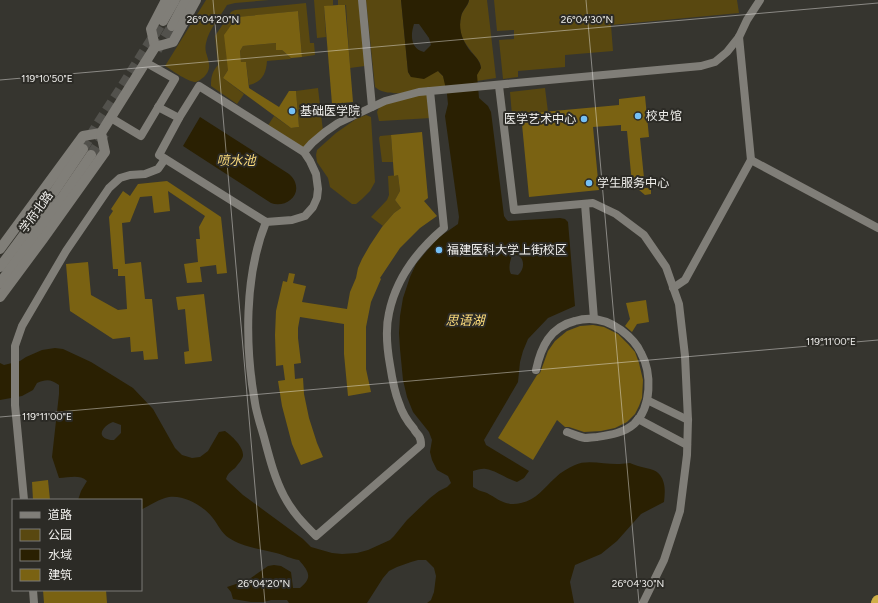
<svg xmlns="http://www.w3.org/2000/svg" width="878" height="603" viewBox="0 0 878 603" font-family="Figtree,'Noto Sans SC',sans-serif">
  <rect width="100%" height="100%" fill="#36352f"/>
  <g fill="#594810">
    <path d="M206 0H269L235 3 227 5C220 17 209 29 206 43 204 52 208 55 209 64 210 69 207 74 204 77 201 79 199 81 196 82 188 82 173 71 165 66Z"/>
    <path d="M314 0H333V5L324 7 326 37 317 38Z"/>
    <path d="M338 0H360L365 66 350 68 346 5H338Z"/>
    <path d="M366 0H401L408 72 411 77 438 71 443 76 446 86C427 89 389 100 375 87Z"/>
    <path d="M469 0H487L496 78 477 81V74L481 68 480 63C470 47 456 39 461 17 462 10 468 7 469 0Z"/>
    <path d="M494 0H737L739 13 611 25 613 51 565 55V67L518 71V77L503 79 499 40 514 39V30L497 31Z"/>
    <path d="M306 3 310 43H314L315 55 302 57 298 11 238 17 228 70 223 78 244 94 237 104 211 86C211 77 212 72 218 65L215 36 231 12 235 10Z"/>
    <path d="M276 43V50H282L291 58 290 59 267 61C266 74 262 82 249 85L246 62H241L240 51 243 46Z"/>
    <path d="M318 88 323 131 303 150 267 127 274 116 291 128 299 127 296 91Z"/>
    <path d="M545 88 548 112 512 115 510 92Z"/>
    <path d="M428 93 431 118 381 121H379L377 112 380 105Z"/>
    <path d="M366 115 371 117 375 182 370 191 362 199 356 204H352L330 187 328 178 317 162 316 155 317 150 336 133 356 119Z"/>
    <path d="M391 135 393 162H382L379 138 380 136Z"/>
    <path d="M398 175 400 191 395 200 401 208 394 213 383 226 371 217 387 200 389 195 388 176Z"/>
  </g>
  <g fill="#2a2002" fill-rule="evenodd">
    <path d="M401 0H469C468 6 462 10 461 17 458 30 463 42 471 52 476 57 480 61 481 68L477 75 479 98 488 106 491 112 504 216 506 219 508 221 560 218 565 219 568 222 575 306 548 318 528 339 523 351 520 362 518 382 484 440 486 445 529 471 524 478 517 482C507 479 495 470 486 469 482 468 477 470 473 471V487C479 491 481 491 487 493 498 499 506 507 521 503 536 500 544 488 555 478 561 472 568 468 575 465 587 459 607 465 620 464 623 464 627 463 630 463 632 464 635 465 638 466 645 468 656 469 660 475 666 483 665 493 664 502L641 514 617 541 601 554 575 565 570 582 574 603H427L431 600 434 592 436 576 434 568 426 560H418L411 562 397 567 389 571 383 578 367 603H289L287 600H271L264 602H251L233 599 231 592 227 587 248 580 268 566 274 565 281 566 291 572 293 588H300C313 577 309 572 299 560 291 559 284 555 276 553 261 549 242 547 229 538 221 533 218 524 212 517 202 505 184 495 169 497 161 498 148 506 141 510V500H78L81 491 87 481C79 474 69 478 59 478L52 457 59 394V385C51 379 46 379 37 383L33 390 22 396 0 400V363L4 365 20 361 26 357 42 350 55 348 63 349 91 362 133 388 153 409 175 448 182 455 192 458 200 457 208 451 219 432 225 431C232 436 244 447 243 456 242 460 238 464 236 467 232 471 228 472 226 479L230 483 243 495 303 539 311 547 332 553 342 554 357 553 368 550 390 540 394 536 407 520 430 498 439 491 447 487 451 483 448 476 437 470 432 460 430 452 432 440 429 432 413 412 407 397 403 380 400 349 399 333 400 316 403 298 410 277 416 264 425 253 438 238 458 224 459 217 445 116 448 104 447 94 443 76 438 71 424 79 411 77 408 72ZM414 24H419L429 38 431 45 424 52C411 49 410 36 414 24ZM512 255C525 253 526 269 518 275L511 274C508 269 510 261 512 255ZM113 422 121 425V433L114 440C112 440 109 440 107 439 95 435 106 424 113 422Z"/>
    <path d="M200 117 289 174C292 177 294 179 295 182 301 197 284 208 271 203L183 146Z"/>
  </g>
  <g fill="#7a6212">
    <path d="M338 5H345L353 102 332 104 324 6Z"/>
    <path d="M298 11 302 57 291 58 282 50H276V43L243 46 240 51 241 62H246L249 88 279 107 289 91H296L299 127 291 128 223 78 228 70 224 35 237 17Z"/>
    <path d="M645 96 649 137 640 138 645 188H651V194L645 195 632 184 627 131H621V125L593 127 599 190 529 197 521 114 619 105V99Z"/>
    <path d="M422 132 428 198 424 201 437 216 420 228 400 248 380 278 381 279 371 302 366 327V369L371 392 348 396 344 354V324L300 317 298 328V338L301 363 294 364 295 379 303 378 304 394 309 418 317 443 323 457 301 465 292 444 282 406 278 381 285 380 283 365 276 366 275 335 276 311 283 281 287 282 289 273 295 274 293 283 306 286 302 302 347 309 350 292 356 278 358 268 362 259 370 245 382 227 394 213 401 208 395 200 400 191 398 175 394 176 391 135Z"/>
    <path d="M167 181 221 217 227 273 217 274 216 265 200 267 202 282 187 283 184 264 198 262 196 239H200L199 227 205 216 168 191 170 211 154 213 152 196 140 197 130 222 122 223 125 264 141 262 145 299H152L158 359 144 360 143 351 131 352 130 337 113 339 70 311 66 264 88 262 91 295 118 310 127 309 125 276H118V269H113L109 217 113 211 111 209 123 191 130 196 138 184Z"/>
    <path d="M204 294 212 361 185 364 184 352 189 351 185 309 178 310 176 297Z"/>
    <path d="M646 300 649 322 637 324 632 332 625 326 630 319 626 303Z"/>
    <path d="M593 325 604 327 618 334 628 344 635 352 639 363 643 380 642 398 639 406 635 414 627 422 615 428 601 431 584 432 569 427H565L557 420 533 460 498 438 537 375 540 373 548 351 555 341 567 331 580 326Z"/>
    <path d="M48 480 50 500H33L32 482Z"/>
    <path d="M43 590H106L107 603H44Z"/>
  </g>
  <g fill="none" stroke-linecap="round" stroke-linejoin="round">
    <g stroke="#52514c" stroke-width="10" stroke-dasharray="10 5" stroke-linecap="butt">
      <path d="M157 50 172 26"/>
      <path d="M83 149 97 125 123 85 163 21"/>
      <path d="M91 155 105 133"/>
    </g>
    <g stroke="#807e78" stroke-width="8">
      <path d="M362 0 372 107"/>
      <path d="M199 86 304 152 310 161 316 174 318 189 317 198 313 207 305 216 292 220 266 222 159 155 179 118Z"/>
      <path d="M499 86 514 210 593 203 616 214 644 235 666 267 679 304 685 356 688 420 687 455 680 511 664 560 643 603"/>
      <path d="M158 107 179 118"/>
      <path d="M111 118 141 136 175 79 145 62"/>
      <path d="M304 152 312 143 325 132 338 123 385 101 419 92 701 66 715 62 727 52 739 37 747 20 760 0"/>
      <path d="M751 160 878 228"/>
      <path d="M585 204 594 319"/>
      <path d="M266 222C244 276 245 347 255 403 257 416 262 429 265 441 270 460 275 479 284 496 293 513 303 523 316 536L421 445C421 443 421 439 419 436 418 434 415 432 414 429 407 421 402 413 399 403 394 391 392 378 390 365 387 348 385 330 389 313 396 279 418 250 444 228L430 91"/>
      <path d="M673 288 685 280 751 160 739 37"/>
      <path d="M536 370C541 347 550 327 575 321 592 316 607 320 621 330 629 336 637 344 641 353 652 373 652 407 634 424 624 433 610 435 597 437 593 437 589 438 585 438 579 437 573 434 567 432"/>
      <path d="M647 400 688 420"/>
      <path d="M638 419 687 445"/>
      <path d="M24 500 15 405V346L22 326 66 251 109 188 120 178 130 175 145 174 158 169 165 159"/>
      <path d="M33 590 34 603"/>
    </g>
    <g stroke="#807e78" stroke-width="10">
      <path d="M163 21 175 0"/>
      <path d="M172 26 186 0"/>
      <path d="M155 47 151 29 166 0"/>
      <path d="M0 249 83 136 101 133"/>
      <path d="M0 267 40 213 83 149"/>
      <path d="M0 283 59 202 91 155"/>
      <path d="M0 297 43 239 105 152 101 133 155 47 173 42 196 0"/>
    </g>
    <path stroke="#d0af47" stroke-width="12" d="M877 603 878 601"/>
  </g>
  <path fill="none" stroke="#f1f0ed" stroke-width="1" stroke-opacity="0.45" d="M213 0 265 603M586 0 639 603M0 80 878 3M0 417 878 340"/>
  <g fill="#74c0f6" stroke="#2c2b26" stroke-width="1.5">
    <circle cx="292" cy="111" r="4"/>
    <circle cx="638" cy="116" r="4"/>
    <circle cx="584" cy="119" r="4"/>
    <circle cx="589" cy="183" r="4"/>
    <circle cx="439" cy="250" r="4"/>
  </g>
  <g text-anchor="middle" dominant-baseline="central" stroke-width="4" stroke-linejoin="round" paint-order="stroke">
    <g font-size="12" fill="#f1f0ed" stroke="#2c2b26" text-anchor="start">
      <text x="300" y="111">基础医学院</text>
      <text x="646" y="116">校史馆</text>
      <text x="576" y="119" text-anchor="end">医学艺术中心</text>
      <text x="597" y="183">学生服务中心</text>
      <text x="447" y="250">福建医科大学上街校区</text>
    </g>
    <g font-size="12" fill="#f1f0ed" stroke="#2c2b26">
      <text transform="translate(36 212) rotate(-54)">学府北路</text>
    </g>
    <g font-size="13" font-style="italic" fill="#fbdb7b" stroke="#2c2b26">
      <text x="236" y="160">喷水池</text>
      <text x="465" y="320">思语湖</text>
    </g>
  </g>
  <g font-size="10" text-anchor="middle" fill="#f1f0ed" stroke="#2c2b26" stroke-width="4" stroke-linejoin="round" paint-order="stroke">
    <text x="213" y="23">26°04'20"N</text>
    <text x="587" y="23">26°04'30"N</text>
    <text x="47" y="82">119°10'50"E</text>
    <text x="831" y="345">119°11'00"E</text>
    <text x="47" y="420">119°11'00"E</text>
    <text x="264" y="587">26°04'20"N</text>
    <text x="638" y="587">26°04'30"N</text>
  </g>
  <rect x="12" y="499" width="130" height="92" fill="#2c2b26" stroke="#7b7a76"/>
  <rect x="20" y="512" width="20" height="6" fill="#807e78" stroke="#7b7a76"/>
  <text x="48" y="519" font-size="12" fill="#f1f0ed">道路</text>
  <rect x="20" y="529" width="20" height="12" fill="#594810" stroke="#7b7a76"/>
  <text x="48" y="539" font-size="12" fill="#f1f0ed">公园</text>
  <rect x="20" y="549" width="20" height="12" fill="#2a2002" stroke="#7b7a76"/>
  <text x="48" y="559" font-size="12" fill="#f1f0ed">水域</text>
  <rect x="20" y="569" width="20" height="12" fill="#7a6212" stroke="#7b7a76"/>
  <text x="48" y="579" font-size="12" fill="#f1f0ed">建筑</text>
</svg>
